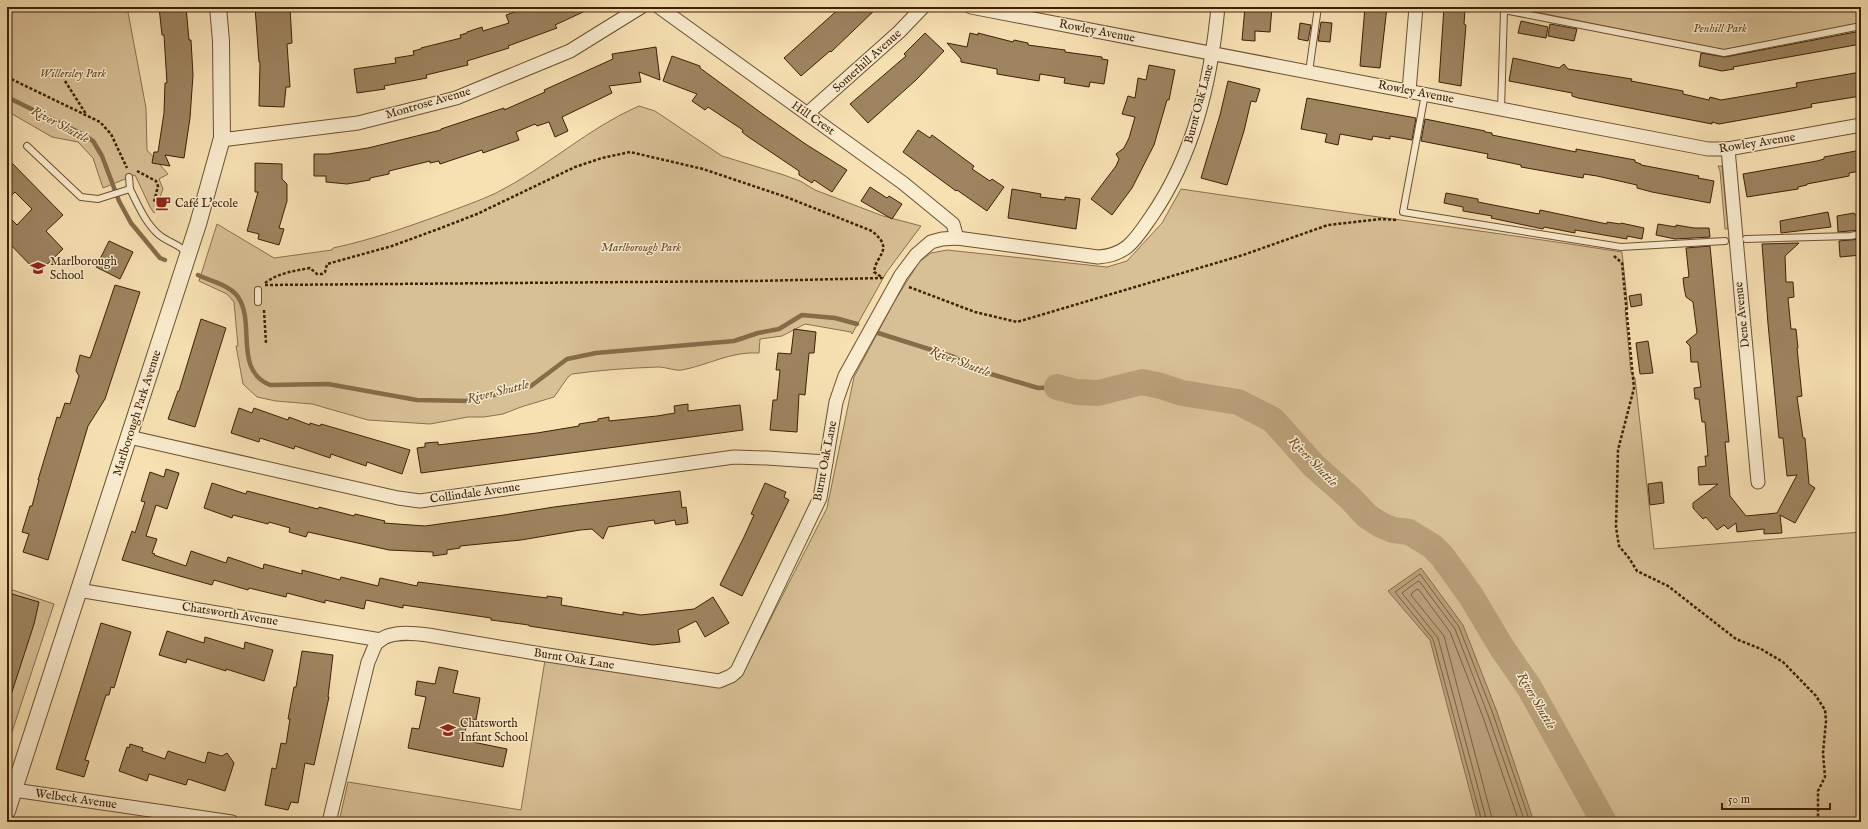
<svg xmlns="http://www.w3.org/2000/svg" width="1868" height="829" viewBox="0 0 1868 829" font-family="'IM FELL English',serif">
  <rect width="100%" height="100%" fill="#f7e1b3"/>
  <filter id="stains"><feTurbulence type="fractalNoise" baseFrequency=".005" numOctaves="4"/><feColorMatrix values="0 0 0 0 .2 0 0 0 0 .09 0 0 0 0 .02 0 0 0 .5 -.17"/></filter>
  <radialGradient id="worn" r=".72"><stop offset=".6" stop-color="#630" stop-opacity="0"/><stop offset="1" stop-color="#630" stop-opacity=".3"/></radialGradient>
  <g fill="#d8c096" stroke="#8b704e">
    <path d="M7 7H127L146 108 147 150 168 174 159 179 163 189 154 213 150 207 135 175 103 188 93 158 78 142 52 137 7 111Z"/>
    <path d="M1511 7H1861V23L1723 50Z"/>
    <path d="M639 106 655 111 722 156 784 175 800 181 815 190 883 216 921 226 886 273 852 334 851 332 805 324 782 336 760 339 759 353C732 351 708 365 682 370 674 371 666 367 658 367 629 368 601 370 572 374L568 377 554 397 521 407 503 414 484 417H468L430 424 368 420 312 404 276 401 257 397 243 384 236 346H238L234 302 227 294 199 281 217 224 274 258 332 250 333 248C371 240 407 227 443 214 461 207 479 201 496 193 546 168 588 128 639 106Z"/>
    <path d="M1718 166H1722L1728 229H1725L1720 171Z"/>
    <path d="M1181 189C1328 211 1475 229 1622 252L1628 309H1625L1631 373 1635 378 1654 549 1861 532V822H339L348 782 521 810 545 660 724 686 741 677 827 508 854 377 894 302 919 262 931 253 947 250 1107 267 1127 261 1162 223Z"/>
    <path d="M7 588 54 604 7 747Z"/>
  </g>
  <path fill="#b89f78" stroke="#876c4a" d="M1421 568 1463 625 1497 712 1534 822H1478L1430 640 1388 591Z"/>
  <g fill="none" stroke-linecap="round" stroke-linejoin="round">
    <g stroke="#7b603f" stroke-width="1">
      <path d="M1482 822 1433 639 1395 592 1420 574 1459 627 1493 714 1530 822"/>
      <path d="M1487 822 1438 638 1402 593 1418 581 1420 582 1455 629 1488 715 1525 822"/>
      <path d="M1493 822 1444 636 1411 595 1412 593 1417 589 1419 590 1450 632 1483 717 1519 822"/>
    </g>
    <g stroke="#876c4a" stroke-width="4.5">
      <path d="M7 97 80 133 93 141 102 156 119 201 131 223 160 258 165 260"/>
      <path d="M198 275C210 281 230 285 238 297 256 323 233 370 270 385L328 384 417 400 470 401 531 386 567 359 596 353 734 341 758 333 779 329 802 315 835 318 857 324"/>
      <path d="M875 332 954 357 971 368 1038 388 1057 387"/>
    </g>
    <path stroke="#b89f78" stroke-width="26" d="M1057 387 1076 392 1098 393 1142 382 1161 386 1182 393 1238 402 1273 420 1313 465 1349 497 1367 516 1381 525 1393 530 1409 532 1432 546 1442 556 1471 596 1502 648 1529 687 1604 822"/>
  </g>
  <g fill="#9e8460" stroke="#3e2006">
    <path d="M159 7H186L189 40H191L193 75 190 118 184 158 165 155 170 166 152 163 154 152H158L164 113 165 83H167L164 35H162Z"/>
    <path d="M255 7H290L292 43 287 44 290 87H286L284 107 259 106 260 62H259Z"/>
    <path d="M529 7H594L555 25 557 28 508 46 509 48 467 61 468 65 426 75 427 78 384 86 385 89 357 93 354 69 396 63 395 58 414 55 413 51 421 49V48L461 38 460 35 467 33V32L482 27 483 31 509 23 506 15Z"/>
    <path d="M841 7H878L831 52 830 51 801 76 784 58Z"/>
    <path d="M1245 7H1272L1270 32 1255 31V41L1242 40Z"/>
    <path d="M1365 7H1387L1380 68 1360 66Z"/>
    <path d="M1444 7H1462V10H1465L1464 24 1466 25 1461 86 1439 82Z"/>
    <path d="M1521 21 1548 27 1546 38 1518 33Z"/>
    <path d="M1321 22 1332 23 1330 42 1318 41Z"/>
    <path d="M1300 23 1311 25 1308 41 1298 39Z"/>
    <path d="M1550 24 1577 29 1574 41 1548 36Z"/>
    <path d="M1861 31V44L1733 67 1734 69 1722 71 1699 66 1701 53 1725 57Z"/>
    <path d="M925 33 944 51 916 80 868 123 850 104 906 56 904 54Z"/>
    <path d="M970 33 978 35V33L1013 42 1014 40 1028 43V45L1065 50V52L1102 57V59L1108 60 1104 84 1090 82 1089 87 1064 83 1065 78 1040 74 1039 81 997 74V69L961 62V59L947 43 967 47Z"/>
    <path d="M656 47 660 80 639 72 641 82 609 86 612 93 562 117 568 131 555 137 549 122 537 126 535 124 516 132 519 140 483 153 482 150 440 164 439 161 430 163V161L389 171V174L370 178V180L347 184 326 182V176H314V154H328L368 148 441 130V129L504 108V110L545 92 544 90 613 59 612 54Z"/>
    <path d="M672 56 700 66V68L764 115 807 145 847 170 832 192 814 180 812 183 799 175V171L747 136 742 132 743 130 708 107 705 110 692 101 697 94 663 81Z"/>
    <path d="M1513 58 1559 68 1564 64 1568 69 1632 79 1631 81 1683 91V94L1709 100 1710 97 1721 100 1797 87 1796 83 1861 72V96L1811 104 1812 107 1797 110 1719 124 1712 122V124L1578 98 1572 96V93L1509 81Z"/>
    <path d="M1149 65 1175 70 1169 100H1167L1154 145 1132 188 1112 215 1091 199 1116 166 1119 159 1116 154 1124 148 1129 138 1135 117 1122 114 1128 96 1135 98 1138 78 1146 80Z"/>
    <path d="M1228 81 1260 89 1256 102 1251 101 1244 131 1227 185 1201 178 1220 115Z"/>
    <path d="M1307 98 1416 118 1412 140 1390 136V139L1373 136 1372 140 1340 134 1338 145 1325 142 1327 134 1301 129Z"/>
    <path d="M1425 119 1485 131V132L1492 133V135L1576 152V149L1635 160V162L1641 164V165L1699 176 1698 178 1714 181 1710 203 1652 192 1637 188V185L1597 176 1584 174 1583 178 1521 167V165L1487 158 1488 154 1421 141Z"/>
    <path d="M918 130 930 138 932 135 974 166 972 169 990 181 992 179 1004 187 987 211 957 190 956 191 903 152Z"/>
    <path d="M1861 150V171L1849 173V176L1807 184V185L1798 187V189L1747 197 1743 174 1817 161 1824 159V157Z"/>
    <path d="M7 158 63 215 46 231 63 249 38 273 7 241V215L17 225 32 209 15 192 7 200Z"/>
    <path d="M255 163 282 164V179L287 184V201L279 228 284 229 279 245 258 239 259 234 247 231 258 192H255Z"/>
    <path d="M870 187 887 198 889 196 902 204 892 219 861 201Z"/>
    <path d="M1012 189 1041 194 1040 197 1065 200V197L1080 199 1076 229 1008 218Z"/>
    <path d="M1446 193 1478 199V202L1539 214 1540 210 1607 224V222L1620 224 1621 223 1644 228 1642 239 1627 236V239L1575 230V233L1544 227 1543 229 1491 218 1492 216 1463 211V207L1444 203Z"/>
    <path d="M1828 212 1831 227 1781 233 1780 221Z"/>
    <path d="M1854 213 1855 215 1861 214V230L1838 232 1837 216Z"/>
    <path d="M1658 224 1676 227V225L1694 228H1709L1710 237 1675 239 1656 235Z"/>
    <path d="M1861 239V255L1840 257 1839 241Z"/>
    <path d="M109 241 133 252 120 279 96 267Z"/>
    <path d="M1799 243 1785 256 1786 282H1793L1794 297 1788 298 1791 329H1796L1798 348H1797L1802 396 1797 397 1803 438H1805L1809 484 1815 488 1795 523 1780 515 1782 533 1764 534V529L1737 532 1736 523 1728 529 1724 525 1717 530 1706 517 1703 519 1693 508V503L1718 484 1699 485 1698 467 1706 466 1705 456H1708L1705 422H1702L1699 399H1695L1694 388 1701 387 1698 365V362H1691L1690 346 1686 342 1697 333 1693 302 1686 297 1684 287 1683 278 1689 277 1686 248 1710 246 1729 442H1725L1730 496 1746 516 1777 513 1797 475 1787 476 1783 438H1779L1768 324 1762 244Z"/>
    <path d="M115 285 140 292 105 399 88 426 48 560 23 552 29 534 22 532 30 506H32L39 480H38L57 417 60 418 65 403 70 404 79 376 76 371 80 355 90 358 92 353Z"/>
    <path d="M1641 294 1642 305 1631 307 1629 296Z"/>
    <path d="M201 319 226 328 195 427 168 419 178 391H179Z"/>
    <path d="M794 329 816 332 814 353H809L805 395 799 394 797 432 770 430 773 400H777L780 370H776L778 353 791 354Z"/>
    <path d="M1648 341 1653 373 1640 374 1636 343Z"/>
    <path d="M688 404V411L740 405 743 430 421 473 417 448 425 447V443L438 442V445L537 433 579 426V424L598 421V419L609 417V421L657 416 675 413 674 406Z"/>
    <path d="M239 408 252 413 254 408 288 420 289 417 310 425V423L320 426 321 424 410 450 402 474 367 462 366 466 331 454 330 458 295 446 294 449 260 438 259 442 231 433Z"/>
    <path d="M166 469 179 473 167 509 156 505 146 536 157 539 152 553 155 554 154 555 186 566 191 551 226 563 228 557 263 569 264 564 302 574V570L340 580 341 577 378 586 380 578 417 586 418 582 547 598V596L562 598 561 605 623 615V612L641 615 694 609 713 597 729 623 705 637 696 621 678 630 680 642 653 645 529 626V625L491 620V618L403 605V608L366 600 364 609 325 600V603L287 593 286 597 249 588 248 590 214 580 212 585 122 560 132 531 135 533 145 502 141 501 150 472 164 477Z"/>
    <path d="M1662 482 1664 503 1650 505 1648 484Z"/>
    <path d="M212 483 246 494 247 491 318 509 319 507 354 516 355 514 385 521 384 523 425 526 504 515 554 507 680 491 682 508 686 507 688 523 676 525 675 520 655 524 654 520 608 527 603 539 592 529 580 530 521 540 460 546V548L447 550V554L433 556V552L389 550 308 532 306 537 289 532 290 528 269 522 268 524 233 515 232 518 204 508Z"/>
    <path d="M765 483 786 492 784 497 789 500 742 596 720 585 744 537 754 515 751 514Z"/>
    <path d="M12 594 39 602 34 624 10 698 7 697V608Z"/>
    <path d="M101 623 131 632 114 688 111 687 109 695H106L85 760 89 761 84 777 56 769Z"/>
    <path d="M167 631 204 643 205 637 244 649 245 642 273 650 264 681 226 669V671L187 659 186 663 159 655Z"/>
    <path d="M302 651 333 655 328 697H329L314 765 305 763 298 803 291 802 288 810 265 805 272 768 276 769 281 743 286 744 290 719H288L294 687H296Z"/>
    <path d="M439 667 458 671 453 693 480 698 476 720 468 719 463 740 507 749 503 767 408 748 412 728 419 729 426 697 415 695 417 681 435 684Z"/>
    <path d="M130 744 143 748 142 751 165 759 168 751 205 763 208 752 222 756 227 753 234 763 225 791 188 779 186 785 149 774 147 781 119 771 127 747 129 748Z"/>
  </g>
  <g fill="none" stroke-linecap="round" stroke-linejoin="round">
    <g stroke="#6c5031" stroke-width="8">
      <g id="service">
        <path d="M1309 72 1318 7"/>
        <path d="M1425 94 1403 212 1621 247 1725 241"/>
        <path d="M1501 109 1504 10 1724 53 1861 26"/>
        <path d="M27 146 81 197 98 199 130 189C138 205 145 222 158 234 167 242 179 244 187 253"/>
        <path d="M129 177 130 189"/>
        <path d="M1746 239 1850 236 1861 234"/>
        <path d="M258 290V302"/>
      </g>
    </g>
    <g stroke="#6c5031" stroke-width="15">
      <g id="minor">
        <path d="M659 7 903 183 953 224 957 238"/>
        <path d="M971 7 1708 149H1728L1861 125"/>
        <path d="M1409 91 1416 7"/>
        <path d="M808 113 899 32 923 7"/>
        <path d="M221 140 358 123 456 98 570 51 641 7"/>
        <path d="M1728 149 1758 482"/>
        <path d="M129 437 398 498 420 501 734 457 767 458 826 462"/>
        <path d="M78 590 381 640"/>
        <path d="M14 790 232 822"/>
        <path d="M329 822 368 662C371 656 373 649 376 644 387 630 413 633 428 635L541 654 719 681 731 676 737 671 820 498 836 402 845 376 901 275 916 255 931 242 942 239 957 238 1098 257C1127 255 1135 240 1151 217 1194 155 1211 81 1218 7"/>
      </g>
    </g>
    <g stroke="#6c5031" stroke-width="18">
      <path id="tertiary" d="M7 811 198 224 222 138 221 41 218 7"/>
    </g>
    <g stroke="#3e2006" stroke-width="2.5" stroke-dasharray="3 2" stroke-linecap="butt">
      <path d="M7 77 100 122 111 134 127 168"/>
      <path d="M65 81 86 114"/>
      <path d="M137 171 156 181 158 186 154 202"/>
      <path d="M1614 256 1622 263 1634 388 1618 450 1616 527 1619 546 1629 558 1637 571 1668 586 1736 639 1761 649 1783 662 1816 696 1825 710 1826 721 1823 753 1825 777 1818 791V822"/>
      <path d="M265 283C278 273 294 271 310 268L317 274H322L325 272 327 264 392 246 441 228 477 214 575 167 602 158 630 152 703 169 786 197 872 231C895 250 876 254 874 272L883 278"/>
      <path d="M265 285 756 281 882 278"/>
      <path d="M909 287 975 312 1017 322 1243 255 1328 225 1381 219 1397 220"/>
      <path d="M264 310 266 343"/>
    </g>
    <use href="#service" stroke="#faecce" stroke-width="6"/>
    <use href="#minor" stroke="#faecce" stroke-width="13"/>
    <use href="#tertiary" stroke="#faecce" stroke-width="16"/>
  </g>
  <defs>
    <g id="cafe-bare" transform="scale(1.2)"><path d="M-5.5-4.5H6V0H3Q3 3.5 0 3.5H-2.5Q-5.5 3.5-5.5 0ZM3-3.2v2h1.7v-2ZM-6 4.5H4V6H-6Z" fill="#8f2418" stroke="#faecce" stroke-width="2.5" paint-order="stroke"/></g>
    <g id="school-bare" transform="scale(1.2)"><path d="M0-5L7-2L0 1L-7-2ZM-4 1L0 2.5L4 1V4Q0 6-4 4Z" fill="#8f2418" stroke="#faecce" stroke-width="2.5" paint-order="stroke"/></g>
  </defs>
  <g fill-rule="evenodd">
    <use href="#cafe-bare" x="163" y="203"/>
    <use href="#school-bare" x="38" y="268"/>
    <use href="#school-bare" x="448" y="730"/>
  </g>
  <g text-anchor="middle" dominant-baseline="central" stroke-width="3" stroke-linejoin="round" paint-order="stroke">
    <g font-size="12" font-style="italic" fill="#64482a" stroke="#faecce">
      <text x="1720" y="28">Penhill Park</text>
      <text x="73" y="73">Willersley Park</text>
      <text x="641" y="247">Marlborough Park</text>
    </g>
    <g font-size="12" fill="#3e2006" stroke="#faecce">
      <text transform="translate(1097 31) rotate(11)">Rowley Avenue</text>
      <text transform="translate(867 61) rotate(-42)">Somerhill Avenue</text>
      <text transform="translate(1416 92) rotate(11)">Rowley Avenue</text>
      <text transform="translate(428 103) rotate(-16)">Montrose Avenue</text>
      <text transform="translate(1199 104) rotate(-75)">Burnt Oak Lane</text>
      <text transform="translate(813 118) rotate(35)">Hill Crest</text>
      <text transform="translate(1757 143) rotate(-9)">Rowley Avenue</text>
      <text transform="translate(1742 315) rotate(-96)">Dene Avenue</text>
      <text transform="translate(137 413) rotate(-72)">Marlborough Park Avenue</text>
      <text transform="translate(825 461) rotate(-79)">Burnt Oak Lane</text>
      <text transform="translate(475 493) rotate(-8)">Collindale Avenue</text>
      <text transform="translate(230 614) rotate(9)">Chatsworth Avenue</text>
      <text transform="translate(574 659) rotate(9)">Burnt Oak Lane</text>
      <text transform="translate(76 799) rotate(8)">Welbeck Avenue</text>
    </g>
    <g font-size="12" fill="#3e2006" stroke="#faecce" text-anchor="start">
      <text x="175" y="203">Café L'ecole</text>
      <text x="50" y="261">Marlborough<tspan x="50" dy="14">School</tspan></text>
      <text x="460" y="723">Chatsworth<tspan x="460" dy="14">Infant School</tspan></text>
    </g>
    <g font-size="13" font-style="italic" fill="#694c2e" stroke="#faecce">
      <text transform="translate(60 125) rotate(28)">River Shuttle</text>
      <text transform="translate(960 362) rotate(21)">River Shuttle</text>
      <text transform="translate(498 392) rotate(-14)">River Shuttle</text>
      <text transform="translate(1313 462) rotate(46)">River Shuttle</text>
      <text transform="translate(1536 701) rotate(60)">River Shuttle</text>
    </g>
  </g>
  <rect width="1868" height="829" fill="none" stroke="#f7e1b3" stroke-width="24"/>
  <rect x="8" y="8" width="1852" height="813" fill="none" stroke="#3e2006" stroke-width="2"/>
  <rect x="12" y="12" width="1844" height="805" fill="none" stroke="#3e2006"/>
  <path d="M1722 803v6h108v-6" fill="none" stroke="#3e2006" stroke-width="2"/>
  <text x="1728" y="803" font-size="12" fill="#3e2006" stroke="#faecce" stroke-width="3" paint-order="stroke">50 m</text>
  <rect width="100%" height="100%" filter="url(#stains)"/>
  <rect width="100%" height="100%" fill="url(#worn)"/>
</svg>
